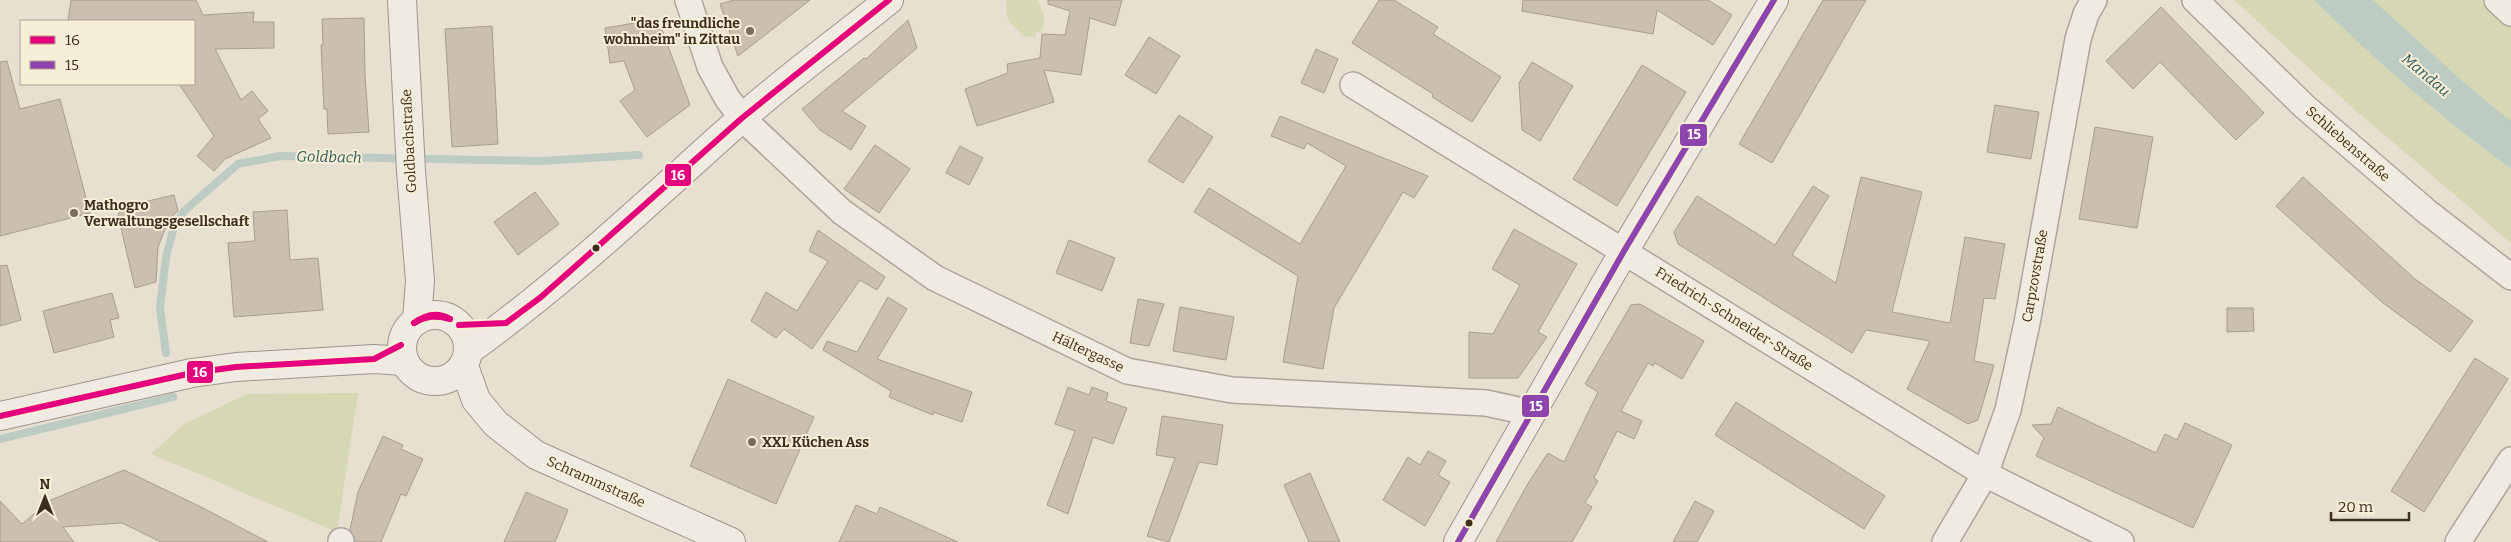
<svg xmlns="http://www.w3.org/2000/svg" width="2511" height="542" viewBox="0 0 2511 542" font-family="Bitter,serif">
  <rect width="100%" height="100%" fill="#e7e0d1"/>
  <g fill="#d6d7b3">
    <path d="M1006 0H1038L1044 16 1043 31 1036 32 1035 37 1022 36C1019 29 1016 29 1011 24 1005 18 1007 8 1006 0Z"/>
    <path d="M2234 0H2314C2377 62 2440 117 2511 169V243L2355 110Z"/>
    <path d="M2373 0H2483L2511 26V121L2468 86Z"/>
    <path d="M358 393 337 532 151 454 184 424 247 394Z"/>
  </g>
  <path fill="#bcccc2" d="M2314 0H2373L2468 86 2511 121V169C2440 117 2377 62 2314 0Z"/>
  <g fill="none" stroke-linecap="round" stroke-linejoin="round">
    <g stroke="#bcccc2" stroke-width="8">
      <path d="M166 353 160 308 166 257 174 227 184 211 238 164 280 156 541 161 639 155"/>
      <path d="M0 439 173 397"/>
    </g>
  </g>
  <g fill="#cbbfb2" stroke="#a89c90">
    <path d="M71 0H196L203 15 254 12 253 22H274V48L215 49 241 100 252 91 268 111 258 119 271 138 225 159 214 171 197 156 214 136 179 84H194V21H68Z"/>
    <path d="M734 0H810L738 56 720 4Z"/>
    <path d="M1048 0H1122L1115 26 1090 18 1081 75 1044 70 1054 102 977 126 965 89 1008 73 1007 64 1040 58 1042 34 1065 35 1070 11 1048 4Z"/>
    <path d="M1379 0H1394L1438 27 1433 34 1501 77 1472 122 1432 97 1433 94 1352 43Z"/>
    <path d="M1523 0H1708L1732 15 1713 45 1657 10 1653 34 1522 11Z"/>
    <path d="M1823 0H1866L1772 163 1739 144Z"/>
    <path d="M2161 7 2264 113 2236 140 2160 62 2133 89 2106 61Z"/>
    <path d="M364 18 365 75 369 132 328 134 327 109H324L321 45H323L322 19Z"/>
    <path d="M658 19 690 105 647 137 620 101 635 90 624 61 610 63 605 28Z"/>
    <path d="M908 20 917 48 842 111 866 126 851 150 820 130 802 109 864 58 866 59Z"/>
    <path d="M492 26 498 144 452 147 445 29Z"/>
    <path d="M1149 37 1180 56 1156 94 1125 75Z"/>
    <path d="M1316 49 1338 59 1324 93 1301 83Z"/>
    <path d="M7 61 20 109 60 99 90 213 0 236V62Z"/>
    <path d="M1532 62 1573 86 1540 141 1522 130 1519 83Z"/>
    <path d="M1642 65 1686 92 1617 206 1573 179Z"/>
    <path d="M1995 105 2039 112 2031 159 1987 152Z"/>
    <path d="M1179 115 1213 137 1183 183 1148 161Z"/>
    <path d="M1280 116 1428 176 1414 198 1403 192 1334 308 1323 369 1283 362 1298 276 1194 212 1209 188 1300 244 1346 166 1307 143 1304 149 1271 136Z"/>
    <path d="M2095 127 2153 137 2137 228 2079 219Z"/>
    <path d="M875 145 910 169 879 213 844 189Z"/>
    <path d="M960 146 983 158 969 185 946 173Z"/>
    <path d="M1861 177 1922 192 1892 312 1950 323 1965 237 2005 244 1995 299 1984 298 1974 361 1994 365 1978 420 1968 424 1907 389 1930 341 1866 330 1852 353 1678 244 1674 232 1697 196 1775 245 1813 186 1829 196 1792 255 1836 283Z"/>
    <path d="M2303 177 2415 279 2473 321 2450 352 2383 303 2276 206Z"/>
    <path d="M535 192 559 224 518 255 494 222Z"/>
    <path d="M174 195 178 211 169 219 158 247 156 282 135 288 118 215 122 207Z"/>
    <path d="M287 210 290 260 318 258 323 310 234 317 228 243 255 241 253 212Z"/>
    <path d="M1514 229 1577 264 1538 332 1547 337 1518 378H1469V332L1493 334 1520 285 1492 269Z"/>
    <path d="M818 230 885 277 877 290 860 280 812 349 784 329 776 338 751 321 766 292 797 311 828 261 809 251Z"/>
    <path d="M1069 240 1115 258 1102 291 1056 273Z"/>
    <path d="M7 265 21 320 0 326V266Z"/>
    <path d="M112 293 119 318 110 320 114 337 54 353 43 311Z"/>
    <path d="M888 297 907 309 877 359 972 392 962 422 933 412V415L889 397 891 391 823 350 827 341 857 352Z"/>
    <path d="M1138 299 1164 304 1149 346 1130 343Z"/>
    <path d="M1640 304 1704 341 1682 379 1655 363 1653 366 1648 363 1621 411 1642 421 1634 439 1617 431 1594 478 1598 481 1585 503 1592 507 1572 542H1496L1527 485 1548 453 1564 462 1598 392 1585 384 1631 305Z"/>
    <path d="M1180 307 1234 317 1226 360 1173 351Z"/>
    <path d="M2227 308H2253L2254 331 2227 332Z"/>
    <path d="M2475 358 2508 379 2424 512 2391 491Z"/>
    <path d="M728 379 814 417 776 504 690 466Z"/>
    <path d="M1068 387 1089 395 1092 387 1108 393 1106 401 1127 408 1113 444 1093 437 1068 514 1047 505 1075 431 1055 424Z"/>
    <path d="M1736 402 1885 496 1864 529 1715 435Z"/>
    <path d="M2058 407 2156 453 2165 434 2177 440 2185 423 2232 445 2193 528 2036 456 2044 438 2032 425 2051 424Z"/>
    <path d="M1162 416 1223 425 1217 465 1199 462 1169 542 1147 536 1175 458 1156 455Z"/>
    <path d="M383 436 403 445 401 449 423 459 406 496 401 494 381 542H355L350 530 358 492Z"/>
    <path d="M1428 451 1446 461 1438 475 1450 482 1425 526 1383 500 1408 457 1420 465Z"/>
    <path d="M124 470 203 508 268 542H161L122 523 63 527 74 542H0V501L22 524 51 500Z"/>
    <path d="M1310 473 1340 542H1309L1284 485Z"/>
    <path d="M526 492 568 510 555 542H504Z"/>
    <path d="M1695 501 1714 511 1697 542H1673Z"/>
    <path d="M856 505 877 514 880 507 958 542H839Z"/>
  </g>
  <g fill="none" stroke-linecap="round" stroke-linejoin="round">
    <g stroke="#ada599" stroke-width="28">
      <g id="street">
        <path d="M688 0 710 67 727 98 742 118 842 212 935 278 1127 371 1232 390 1486 403 1532 413"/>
        <path d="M2195 0 2305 107 2426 211 2511 277"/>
        <path d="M2497 0 2511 13"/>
        <path d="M1353 85 1985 474 2121 542"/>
        <path d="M341 542V541"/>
        <path d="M1945 542 1985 474 2008 410 2027 323 2078 39 2086 14 2094 0"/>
        <path d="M2458 542 2511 460"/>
      </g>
    </g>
    <g stroke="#9c958a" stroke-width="30">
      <g id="secondary">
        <path d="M402 0 411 171 420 281 417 320"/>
        <circle cx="435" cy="348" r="33"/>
        <path d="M469 350C566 281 652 198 741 119 788 77 840 40 889 0"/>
        <path d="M464 366 476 400 496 424 536 455 731 542"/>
        <path d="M0 416 192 373 236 367 374 359 404 361"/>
        <path d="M1458 542 1624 251 1774 0"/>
      </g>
    </g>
    <use href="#street" stroke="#efebe3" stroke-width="25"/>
    <use href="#secondary" stroke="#efebe3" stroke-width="28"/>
    <g stroke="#f7eed8" stroke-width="10">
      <g id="bus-1">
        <path d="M414 323C425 315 438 312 450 319"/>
        <path d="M414 323C427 316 436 315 450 319"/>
        <path d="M459 325 506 323 541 297 742 118 889 0"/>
        <path d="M0 416 192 373 236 367 374 359 401 345"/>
      </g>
    </g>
    <g stroke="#f7eed8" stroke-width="10">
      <path id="bus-2" d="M1458 542 1624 251 1774 0"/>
    </g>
    <use href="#bus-1" stroke="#e5007d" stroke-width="6"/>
    <use href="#bus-2" stroke="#8e44ad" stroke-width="6"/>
  </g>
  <g fill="#786c5e" stroke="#f7eed8" stroke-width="2">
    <circle cx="750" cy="31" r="5"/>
    <circle cx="74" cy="213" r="5"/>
    <circle cx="752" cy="442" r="5"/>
  </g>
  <g fill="#3d2e20" stroke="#f7eed8" stroke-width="2">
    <circle cx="596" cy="248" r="4.5"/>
    <circle cx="1469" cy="523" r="4.5"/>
  </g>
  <g text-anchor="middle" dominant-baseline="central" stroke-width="4" stroke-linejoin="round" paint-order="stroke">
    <g font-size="14" font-weight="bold" fill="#3d2e20" stroke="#f7eed8" text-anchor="start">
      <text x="740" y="23" text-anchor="end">"das freundliche<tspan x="740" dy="16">wohnheim" in Zittau</tspan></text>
      <text x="84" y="205">Mathogro<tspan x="84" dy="16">Verwaltungsgesellschaft</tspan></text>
      <text x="762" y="442">XXL Küchen Ass</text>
    </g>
    <g font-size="14" fill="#3d2e20" stroke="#f7eed8">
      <text transform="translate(409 141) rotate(-93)">Goldbachstraße</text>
      <text transform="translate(2348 144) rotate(41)">Schliebenstraße</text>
      <text transform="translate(2035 276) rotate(-80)">Carpzovstraße</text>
      <text transform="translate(1734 319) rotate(32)">Friedrich-Schneider-Straße</text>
      <text transform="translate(1088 352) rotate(25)">Hältergasse</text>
      <text transform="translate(596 482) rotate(24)">Schrammstraße</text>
    </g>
    <g font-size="15" font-style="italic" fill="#2f5d5a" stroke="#f7eed8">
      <text transform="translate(2426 75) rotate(40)">Mandau</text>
      <text transform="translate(329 157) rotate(1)">Goldbach</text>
    </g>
  </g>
  <g stroke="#f7eed8" stroke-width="2">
    <rect x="1679" y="123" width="29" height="24" rx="5" fill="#8e44ad"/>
    <rect x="664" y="163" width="28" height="24" rx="5" fill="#e5007d"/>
    <rect x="186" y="360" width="28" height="24" rx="5" fill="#e5007d"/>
    <rect x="1521" y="394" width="29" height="24" rx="5" fill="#8e44ad"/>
  </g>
  <g font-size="14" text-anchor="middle" font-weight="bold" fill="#fff">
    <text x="1694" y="139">15</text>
    <text x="678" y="180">16</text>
    <text x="200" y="377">16</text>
    <text x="1536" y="411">15</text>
  </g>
  <rect x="20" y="20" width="175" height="65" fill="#f7eed8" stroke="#ada18e"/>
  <rect x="30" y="36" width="25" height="8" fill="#e5007d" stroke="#ada18e"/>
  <text x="65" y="45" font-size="15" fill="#3d2e20">16</text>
  <rect x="30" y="61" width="25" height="8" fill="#8e44ad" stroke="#ada18e"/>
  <text x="65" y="70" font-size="15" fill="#3d2e20">15</text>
  <g transform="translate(45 497)" stroke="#f7eed8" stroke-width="4" paint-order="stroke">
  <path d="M0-4L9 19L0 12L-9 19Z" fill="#3d2e20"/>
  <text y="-8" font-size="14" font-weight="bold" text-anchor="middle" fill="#3d2e20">N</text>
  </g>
  <path d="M2331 512v8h78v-8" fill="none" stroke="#3d2e20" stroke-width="2.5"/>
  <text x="2338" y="512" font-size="15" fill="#3d2e20" stroke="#f7eed8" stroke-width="4" paint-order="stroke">20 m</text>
</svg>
